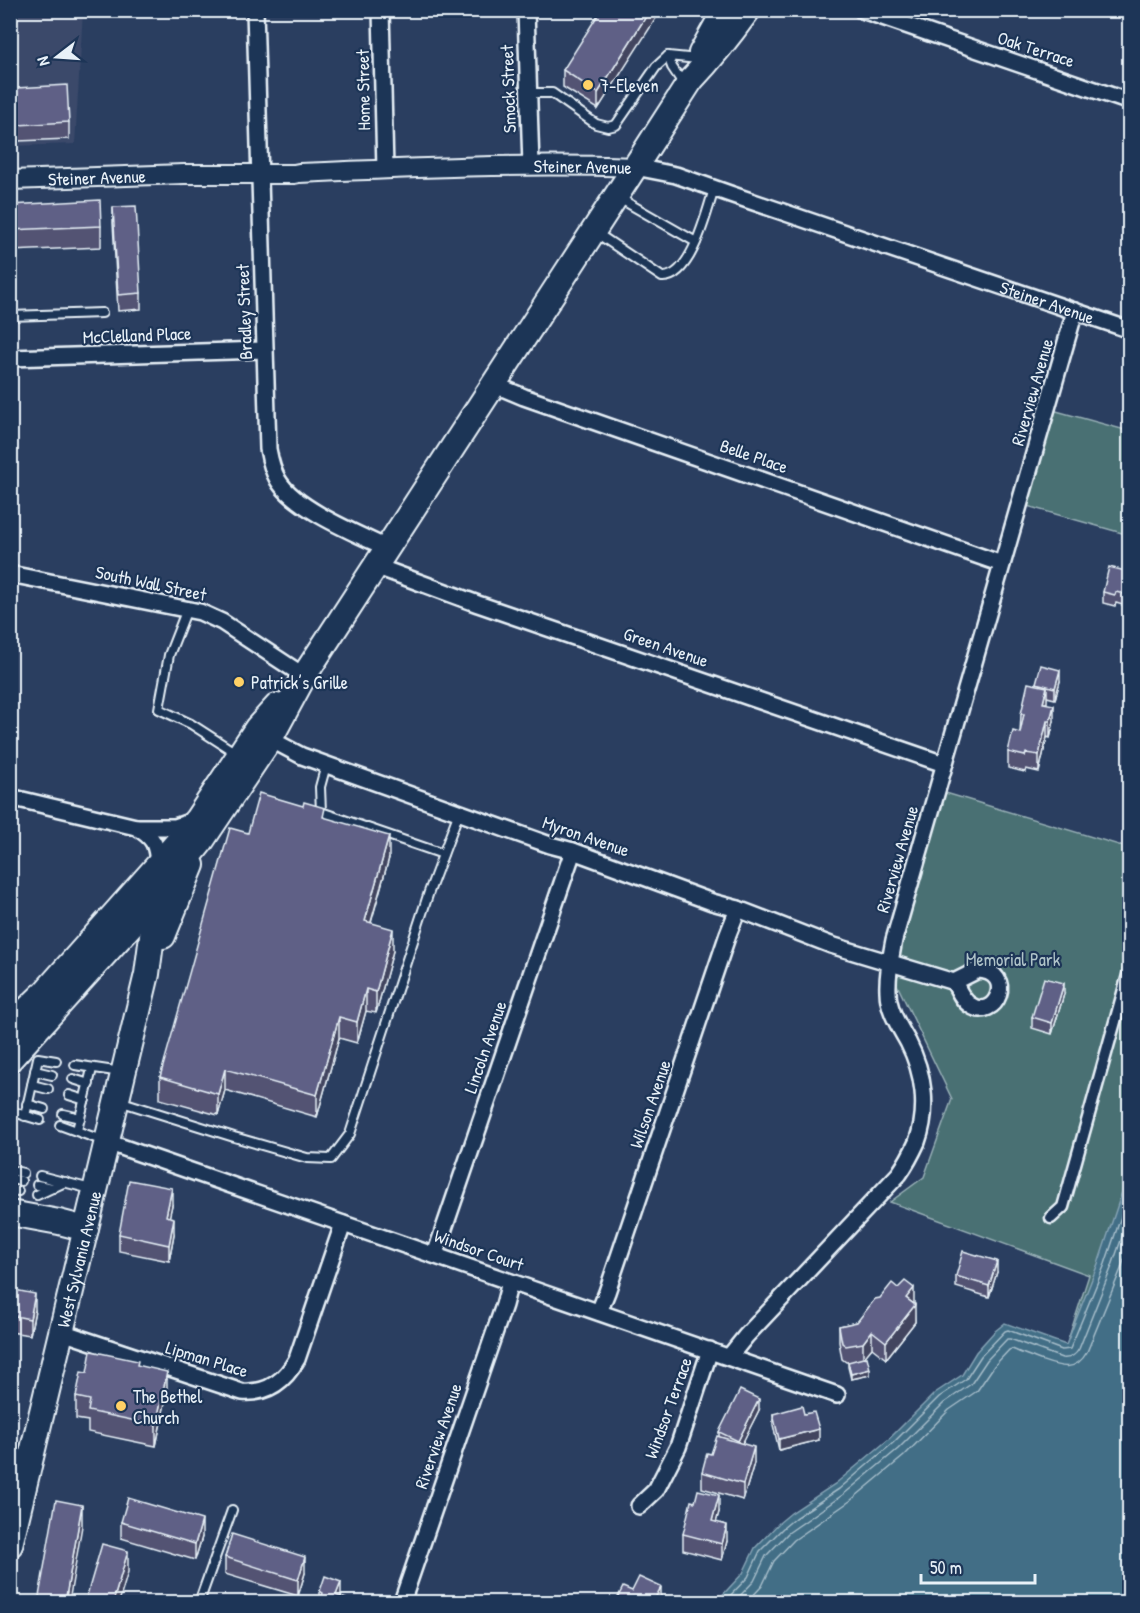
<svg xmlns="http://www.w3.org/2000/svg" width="1140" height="1613" viewBox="0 0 1140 1613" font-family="'Patrick Hand',sans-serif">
  <rect width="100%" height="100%" fill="#2a3e60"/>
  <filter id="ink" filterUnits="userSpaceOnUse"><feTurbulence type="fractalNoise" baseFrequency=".0167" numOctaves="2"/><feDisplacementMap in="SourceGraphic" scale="12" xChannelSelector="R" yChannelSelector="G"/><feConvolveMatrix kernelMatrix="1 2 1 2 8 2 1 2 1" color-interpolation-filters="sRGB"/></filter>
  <g filter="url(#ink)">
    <path fill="#3a486b" d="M10 11H83L75 144 11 146Z"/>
    <g fill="#496f73" stroke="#98b0b6" stroke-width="1.5">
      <path d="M1049 409 1129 431V535L1020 504Z"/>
      <path d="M939 791 1129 848V1231L1068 1340 1089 1275 890 1202 924 1177 952 1099 890 970Z"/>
    </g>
    <path fill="#426e86" stroke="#84a2b4" stroke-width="1.5" d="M1129 1171V1602H716L743 1573 755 1548 779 1523 791 1513 835 1484 889 1439 935 1393 962 1375 976 1352 994 1332 1005 1323 1066 1345 1099 1261Z"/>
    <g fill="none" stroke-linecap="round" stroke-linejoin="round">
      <g stroke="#a6bdca" stroke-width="1.5">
        <path d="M724 1602 748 1577 760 1551 783 1528 795 1518 839 1489 893 1443 939 1397 966 1379 981 1356 1005 1331 1008 1330 1062 1350 1070 1349 1105 1264 1130 1190"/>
        <path d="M734 1602 754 1581 766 1556 788 1533 844 1494 898 1449 944 1403 971 1384 987 1360 1007 1339H1010L1062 1358C1069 1359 1075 1356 1079 1349L1112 1266 1130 1214"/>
        <path d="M747 1602 762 1586 774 1561 794 1540 850 1501 904 1456 949 1410 977 1391 994 1366 1009 1350 1012 1349C1021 1353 1030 1356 1040 1360 1058 1366 1075 1374 1087 1352L1121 1269 1130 1242"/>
      </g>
      <g stroke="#e8f1f8" stroke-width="12">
        <g id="service">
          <path d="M684 85 672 67 668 56 698 59"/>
          <path d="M529 93H552L596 124 608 127 616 125 656 67 668 56"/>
          <path d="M619 198 696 242"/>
          <path d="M595 232 662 277C691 279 707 211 714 189"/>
          <path d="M10 316 102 313"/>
          <path d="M187 609 169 655 159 709 191 724 236 753"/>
          <path d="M326 765 320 787 321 812 443 854"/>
          <path d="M75 1065 121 1072"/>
          <path d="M35 1071 52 1075"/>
          <path d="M73 1079 89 1084"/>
          <path d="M32 1085 48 1089"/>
          <path d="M69 1095 85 1100"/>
          <path d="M119 1101 234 1137 307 1158 331 1159 350 1134 429 892 459 812"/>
          <path d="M27 1104 44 1109"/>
          <path d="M10 1111 40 1120"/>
          <path d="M63 1114 80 1118"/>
          <path d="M25 1116 38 1058 56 1061"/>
          <path d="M60 1125 104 1141"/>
          <path d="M77 1130 92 1069"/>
          <path d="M10 1170 23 1173"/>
          <path d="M40 1176 91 1189"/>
          <path d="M10 1179 21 1181"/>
          <path d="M37 1185 53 1188"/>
          <path d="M10 1189 18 1191"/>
          <path d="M37 1195 65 1182"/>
          <path d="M201 1597 232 1510"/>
        </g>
      </g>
      <g stroke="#e8f1f8" stroke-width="15">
        <path id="pedestrian" d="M1051 1218 1063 1207 1130 968"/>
      </g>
      <g stroke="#e8f1f8" stroke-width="20">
        <g id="minor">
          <path d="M255 10 268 449C270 460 272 470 278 480 294 508 357 534 387 548"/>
          <path d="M381 10 385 169"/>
          <path d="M526 10 531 166"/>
          <path d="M862 10 1130 102"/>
          <path id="s1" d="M635 167 676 175 730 194 1130 330"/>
          <path d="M10 358 265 350"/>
          <path d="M493 384 524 397 1002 564"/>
          <path d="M375 566 478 604 944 764"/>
          <path d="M10 574 200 612 222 622 304 676"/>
          <path d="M270 739 302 756 550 845 573 851 712 902 738 909 831 945 954 982"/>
          <path d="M10 797 136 827H175L192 821"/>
          <path d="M136 827C154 838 157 844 158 865"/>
          <path d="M978 970C1017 972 996 1023 970 1005 962 1000 958 989 954 982Z"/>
          <path d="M107 1142 837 1395"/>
          <path d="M435 1255 573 851"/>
          <path d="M599 1312 607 1292 728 934 738 909"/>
          <path d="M62 1332 242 1392C268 1394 285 1381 297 1359L343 1224"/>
          <path d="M729 1357 746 1336 899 1174C906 1164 912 1153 917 1142 929 1109 924 1073 908 1042 899 1026 888 1010 888 991 887 974 891 956 894 940L1075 311"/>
          <path d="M639 1506 656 1490 678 1447 710 1350"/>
          <path d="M402 1602 504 1305 510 1282"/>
        </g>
      </g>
      <g stroke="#e8f1f8" stroke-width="22">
        <g id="tertiary">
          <path id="s2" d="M10 180 184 174H294L299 173C411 168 523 163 635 167"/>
        </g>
      </g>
      <g stroke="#e8f1f8" stroke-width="28">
        <g id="primary">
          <path d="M163 936 192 865"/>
          <path d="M10 1026 46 991 158 865 197 819 257 728 277 706"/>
          <path d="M10 1059 161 892 201 842 270 739 304 676 635 167 691 80"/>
          <path d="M10 1213 59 1222 86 1229"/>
          <path id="s3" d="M10 1545 147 974 153 928 160 893"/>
        </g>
      </g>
      <g stroke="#e8f1f8" stroke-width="28">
        <g id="trunk">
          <path d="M701 53 725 10"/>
          <path d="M691 80C712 58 730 35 748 10"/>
        </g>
      </g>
      <use href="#service" stroke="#1d3557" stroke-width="8"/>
      <use href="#pedestrian" stroke="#1d3557" stroke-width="10"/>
      <use href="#minor" stroke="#1d3557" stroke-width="15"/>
      <use href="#tertiary" stroke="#1d3557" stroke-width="18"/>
      <use href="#primary" stroke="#1d3557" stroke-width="24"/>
      <use href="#trunk" stroke="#1d3557" stroke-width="24"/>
    </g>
    <g fill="#525373" stroke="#e8f1f8" stroke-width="1.5">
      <path d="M660 10 598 109 563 87V70Z"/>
      <path d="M16 88 69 122V139L18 141Z"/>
      <path d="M10 205 101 226V247L10 251Z"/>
      <path d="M113 207 141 293V309L118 311 113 223Z"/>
      <path d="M1130 553V611L1126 610V606L1116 603 1115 606 1103 603V592L1127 572V563Z"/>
      <path d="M1060 681 1055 699 1047 697 1046 703 1054 721 1050 738 1047 737 1039 772 1026 769 1025 772 1008 768V752L1020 733 1021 714 1036 685V683Z"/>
      <path d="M325 818 389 858 371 923 393 951 376 1013 366 1011 357 1043 339 1038 317 1117 225 1090 218 1115 160 1099V1077L248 833Z"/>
      <path d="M1064 994 1052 1034 1032 1028V1017Z"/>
      <path d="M172 1205 169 1217 174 1234 169 1261 119 1251V1234Z"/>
      <path d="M997 1272 989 1297 956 1287V1276Z"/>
      <path d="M10 1289 35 1310 30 1335 10 1332Z"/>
      <path d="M914 1304 915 1322 886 1359 872 1348 864 1357 870 1375 851 1379 848 1367V1362H846L842 1359 839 1342V1326L857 1322Z"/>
      <path d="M138 1366 167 1393 156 1446 88 1432V1421L76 1419V1397L87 1373Z"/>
      <path d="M759 1410 742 1443 754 1463 743 1500 702 1488V1472L711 1454 719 1437V1432Z"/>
      <path d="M773 1414H804L819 1440 779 1450 773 1425Z"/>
      <path d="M719 1512 716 1522 727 1541 722 1560 683 1550V1534Z"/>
      <path d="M121 1522 202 1537 195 1560 121 1538Z"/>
      <path d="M225 1557 305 1573 298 1596 225 1574Z"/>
      <path d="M320 1591 341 1597 346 1602H320Z"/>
    </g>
    <g fill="#42445e" stroke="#e8f1f8" stroke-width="1.5">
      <path d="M650 10H660V12L598 109V93Z"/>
      <path d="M1060 670V681L1055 699V688Z"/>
      <path d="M1047 687V703H1043Z"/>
      <path d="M1054 705V721L1050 738V721Z"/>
      <path d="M1047 721V737L1039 772V755Z"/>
      <path d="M389 836V858L365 943V921Z"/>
      <path d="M393 929V951L376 1013V992Z"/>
      <path d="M1064 983V994L1052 1034V1023Z"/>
      <path d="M366 989V1011L357 1043V1022Z"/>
      <path d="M339 1017V1038L317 1117V1095Z"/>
      <path d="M225 1069V1090L218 1115V1094Z"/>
      <path d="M172 1188V1205L166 1233V1216Z"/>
      <path d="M174 1218V1234L169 1261V1245Z"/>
      <path d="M997 1261V1272L989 1297V1286Z"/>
      <path d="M914 1288V1304L906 1298Z"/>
      <path d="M35 1294V1310L30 1335V1319Z"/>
      <path d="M915 1305V1322L886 1359V1342Z"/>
      <path d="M872 1331V1348L863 1359V1343Z"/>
      <path d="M870 1369V1375L851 1379V1374Z"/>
      <path d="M167 1372V1393L156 1446V1425Z"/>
      <path d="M759 1399V1410L738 1452V1441Z"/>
      <path d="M819 1429V1440L779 1450V1439Z"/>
      <path d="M754 1447V1463L743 1500V1484Z"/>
      <path d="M719 1495V1512L712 1537V1521Z"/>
      <path d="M82 1505V1526L69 1602H65Z"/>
      <path d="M202 1520V1537L195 1560V1544Z"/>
      <path d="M727 1525V1541L722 1560V1544Z"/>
      <path d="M128 1551V1572L119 1602H113Z"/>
      <path d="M305 1557V1573L298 1596V1580Z"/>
      <path d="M341 1582V1602L336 1595Z"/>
      <path d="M661 1587V1598L658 1602H653Z"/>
    </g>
    <g fill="#5f6186" stroke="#e8f1f8" stroke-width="1.5">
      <path d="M601 10H650L598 93 563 70Z"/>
      <path d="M67 85 69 122 18 125 16 88Z"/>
      <path d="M100 200 101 226 10 230V205Z"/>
      <path d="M136 206 141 293 118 295 113 207Z"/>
      <path d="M1130 553V563H1127Z"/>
      <path d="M1109 567 1130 572V600L1126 599 1127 595 1116 592 1115 595 1103 592Z"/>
      <path d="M1041 665 1060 670 1055 688 1036 683Z"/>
      <path d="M1028 683 1047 687 1043 703 1054 705 1050 721H1047L1039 755 1026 753 1025 756 1008 752 1013 731 1020 733 1024 714H1021Z"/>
      <path d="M259 793 303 806 304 802 325 808 323 817 389 836 365 921 393 929 376 992 366 989 357 1022 339 1017 317 1095 225 1069 218 1094 160 1077 230 828 248 833Z"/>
      <path d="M1044 978 1064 983 1052 1023 1032 1017Z"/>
      <path d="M129 1180 172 1188 166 1216 174 1218 169 1245 119 1234Z"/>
      <path d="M963 1251 997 1261 989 1286 956 1276Z"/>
      <path d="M905 1281 914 1288 906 1298 915 1305 886 1342 872 1331 863 1343 846 1346 842 1343 839 1326 857 1322 875 1299 880 1298 892 1283 898 1288Z"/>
      <path d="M10 1289 35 1294 30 1319 10 1315Z"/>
      <path d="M91 1351 138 1361 137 1365 167 1372 156 1425 88 1411 90 1400 76 1397 81 1372 87 1373Z"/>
      <path d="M867 1357 870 1369 851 1374 848 1362Z"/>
      <path d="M740 1390 759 1399 738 1441 719 1432Z"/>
      <path d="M802 1406 804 1414 814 1412 819 1429 779 1439 773 1414Z"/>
      <path d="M717 1436 754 1447 743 1484 702 1472 707 1453 711 1454Z"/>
      <path d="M698 1490 719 1495 712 1521 727 1525 722 1544 683 1534 691 1501 695 1502Z"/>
      <path d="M128 1498 202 1520 195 1544 121 1522Z"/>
      <path d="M56 1500 82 1505 65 1602H38Z"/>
      <path d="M232 1534 305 1557 298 1580 225 1557Z"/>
      <path d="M102 1544 128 1551 113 1602H85Z"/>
      <path d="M325 1576 341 1582 336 1595 346 1599 345 1602H320L323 1593 320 1591Z"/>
      <path d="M639 1577 661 1587 653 1602H624L617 1599 623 1587 632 1591Z"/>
    </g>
  </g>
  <g fill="#ffd166" stroke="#1d3557" stroke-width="2">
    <circle cx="588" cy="85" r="6"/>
    <circle cx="239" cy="682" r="6"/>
    <circle cx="121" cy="1406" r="6"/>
  </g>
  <g text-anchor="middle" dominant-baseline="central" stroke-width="4.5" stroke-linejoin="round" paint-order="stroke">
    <g font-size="18" fill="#e8f1f8" stroke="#1d3557">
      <text transform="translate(1036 49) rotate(18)">Oak Terrace</text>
      <text transform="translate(508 89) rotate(-92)">Smock Street</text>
      <text transform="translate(363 90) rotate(-91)">Home Street</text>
      <text stroke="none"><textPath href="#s2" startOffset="573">Steiner Avenue</textPath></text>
      <text stroke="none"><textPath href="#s2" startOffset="87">Steiner Avenue</textPath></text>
      <text stroke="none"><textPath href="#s1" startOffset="434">Steiner Avenue</textPath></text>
      <text transform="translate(244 312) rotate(-92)">Bradley Street</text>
      <text transform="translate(137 335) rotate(-2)">McClelland Place</text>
      <text transform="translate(1032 392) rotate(-74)">Riverview Avenue</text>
      <text transform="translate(754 456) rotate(19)">Belle Place</text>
      <text transform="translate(151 583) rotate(12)">South Wall Street</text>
      <text transform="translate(666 647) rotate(19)">Green Avenue</text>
      <text transform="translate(586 836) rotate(19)">Myron Avenue</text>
      <text transform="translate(897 859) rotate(-74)">Riverview Avenue</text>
      <text transform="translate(485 1047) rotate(-71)">Lincoln Avenue</text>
      <text transform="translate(650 1104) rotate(-71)">Wilson Avenue</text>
      <text transform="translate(479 1250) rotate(19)">Windsor Court</text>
      <text stroke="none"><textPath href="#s3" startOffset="294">West Sylvania Avenue</textPath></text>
      <text transform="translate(207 1359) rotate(17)">Lipman Place</text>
      <text transform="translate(668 1408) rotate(-70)">Windsor Terrace</text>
      <text transform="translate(438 1436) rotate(-71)">Riverview Avenue</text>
    </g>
    <g font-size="18" fill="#e8f1f8" stroke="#1d3557" text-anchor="start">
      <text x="600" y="85">7-Eleven</text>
      <text x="251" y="682">Patrick’s Grille</text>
      <text x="133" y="1396">The Bethel<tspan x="133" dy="21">Church</tspan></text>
    </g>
    <g font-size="18" fill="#b0c4c9" stroke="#1d3557">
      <text x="1013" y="959">Memorial Park</text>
    </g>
  </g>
  <rect width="1140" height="1613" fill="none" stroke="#1d3557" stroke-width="36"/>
  <rect x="18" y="18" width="1104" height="1577" fill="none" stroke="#e8f1f8" stroke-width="2" filter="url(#ink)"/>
  <g transform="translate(57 57) rotate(253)" stroke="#1d3557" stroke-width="4.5" paint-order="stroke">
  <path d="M0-4.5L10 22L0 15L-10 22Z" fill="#e8f1f8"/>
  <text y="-9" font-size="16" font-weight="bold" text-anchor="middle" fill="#e8f1f8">N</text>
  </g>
  <path d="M921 1574v9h114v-9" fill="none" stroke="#e8f1f8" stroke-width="3"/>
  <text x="930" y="1574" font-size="18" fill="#e8f1f8" stroke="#1d3557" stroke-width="4.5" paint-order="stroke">50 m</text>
</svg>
